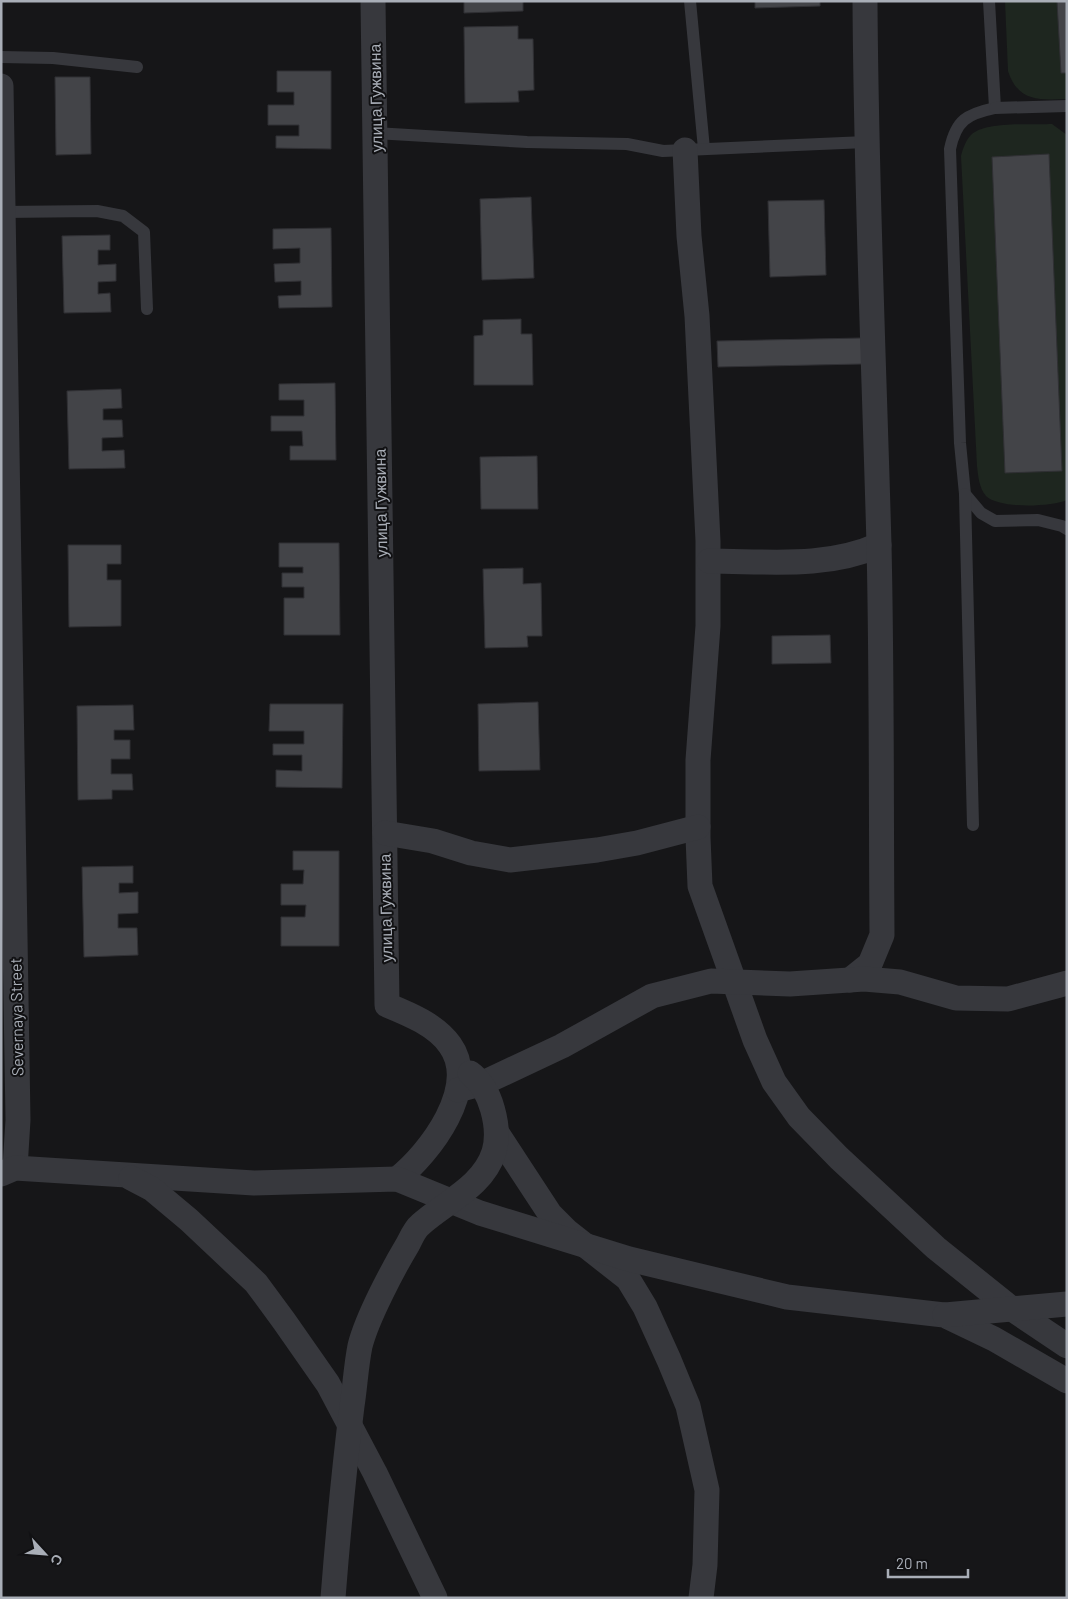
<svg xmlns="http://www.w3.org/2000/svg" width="1068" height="1599" viewBox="0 0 1068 1599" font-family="Barlow,sans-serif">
  <rect width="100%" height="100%" fill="#161618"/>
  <g fill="#1e261f">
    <path d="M1005 1H1057L1061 73H1067V99C1039 100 1018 102 1008 71Z"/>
    <path d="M1052 124 1067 135V500C1051 507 999 509 986 496 979 488 978 475 977 466L961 156C963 148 966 140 971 135 985 121 1032 125 1052 124Z"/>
  </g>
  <g fill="#434448" stroke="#303034">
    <path d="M464 1H523V11L464 13Z"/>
    <path d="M755 1H820V6L755 8Z"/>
    <path d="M1057 1H1067V73H1061Z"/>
    <path d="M518 26V39H533L534 90 518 91 519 102 465 103 464 27Z"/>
    <path d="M277 71H331V149L276 148V136H299V125H268V105H294V92H277Z"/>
    <path d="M55 77H90L91 154 56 155Z"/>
    <path d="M1049 154 1062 471 1005 473 992 157Z"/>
    <path d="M531 197 534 278 482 280 480 199Z"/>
    <path d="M824 200 826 275 770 277 768 201Z"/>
    <path d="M331 228 332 307 279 308 278 296 301 295V281L275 282 274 264 300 263V248L273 249V229Z"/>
    <path d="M110 235V250H98V265L116 264V281L98 282V294L110 293 111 312 64 313 62 236Z"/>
    <path d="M521 319V334H532L533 385H474V336L483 335V320Z"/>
    <path d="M861 338 862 364 718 367 717 341Z"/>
    <path d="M335 383 336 460H290V446H303L302 431H271V416H304V400H279V384Z"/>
    <path d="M121 389 122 408 103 409V420H122L123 437 102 438V451L124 450 125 468 69 469 67 391Z"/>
    <path d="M537 456 538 509H481L480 457Z"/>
    <path d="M279 543H339L340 635H284V598H304V587H282V573H303V567H279Z"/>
    <path d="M68 545H121V564H107V580H121V626L69 627Z"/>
    <path d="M523 568V584L541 583 542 636H527L528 647 485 648 483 569Z"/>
    <path d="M830 635 831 663 772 664V636Z"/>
    <path d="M538 702 540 770 479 771 478 704Z"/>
    <path d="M270 704H343L342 788 276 787V770L302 771V755H273V744H304V731H269Z"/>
    <path d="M133 705 134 730H114V740H130V759H111V774H132L133 790H112V799L78 800 77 706Z"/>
    <path d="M293 851H339V946H281V917H305L306 905H281V884H303L304 870H293Z"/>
    <path d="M133 866V883H119V893L138 892V913L118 914V928H137L138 955 84 957 82 867Z"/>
  </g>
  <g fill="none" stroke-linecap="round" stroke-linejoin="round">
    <g stroke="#37383d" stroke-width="12">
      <path d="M690 1 704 149"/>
      <path d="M989 1 995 108C967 114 956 120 950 149L960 443 965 494 981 513 995 521 1038 520 1062 526 1067 529"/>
      <path d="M1 57 53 58 137 67"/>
      <path d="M995 108 1067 106"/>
      <path d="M375 133 527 142 627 144 663 151 866 142"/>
      <path d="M3 212 97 211 123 216 144 232 147 309"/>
      <path d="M965 494 973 825"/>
    </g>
    <g stroke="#37383d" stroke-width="25">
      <path d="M373 1 387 1005C409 1014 436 1025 450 1045 480 1087 430 1153 397 1179"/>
      <path d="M1 86 18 1120 15 1168"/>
      <path d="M685 150 689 236 697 316 708 541V626L698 760V837L700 886 755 1040 774 1082 799 1117 839 1158 936 1248 1012 1309 1067 1346"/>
      <path d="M709 561C765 561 826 569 879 545"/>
      <path d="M385 833 433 841 471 853 510 860 597 850 637 843 698 827"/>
      <path d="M850 980 870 964 882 935C881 805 882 675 879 545 874 364 866 183 865 1"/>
      <path d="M458 1090 481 1084 562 1046 652 996 711 981 790 984 864 979 900 982 956 998 1008 999 1067 983"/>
      <path d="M497 1133 550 1214 567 1231 628 1279 645 1307 669 1360 688 1406 707 1490 705 1565 701 1598"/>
      <path d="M1 1174 15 1168 254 1183 397 1179 480 1213 629 1259 787 1297 944 1315 994 1339 1067 1381"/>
      <path d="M131 1178 152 1189 189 1220 256 1283 284 1321 328 1384 375 1473 435 1598"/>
      <path d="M945 1315 1067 1304"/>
      <path d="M333 1598C338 1534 344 1470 352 1406 355 1387 356 1366 360 1346 367 1318 393 1269 408 1244 411 1238 415 1229 420 1225 445 1202 483 1187 494 1152 501 1128 491 1088 470 1073"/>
    </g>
  </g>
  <g text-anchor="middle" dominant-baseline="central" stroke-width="4" stroke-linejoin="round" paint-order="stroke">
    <g font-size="16" fill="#a9aeb7" stroke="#111113">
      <text transform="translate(375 98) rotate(-91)">улица Гужвина</text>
      <text transform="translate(380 503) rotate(-91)">улица Гужвина</text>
      <text transform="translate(385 908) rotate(-91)">улица Гужвина</text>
      <text transform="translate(16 1017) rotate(-91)">Severnaya Street</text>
    </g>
  </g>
  <rect width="1068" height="1599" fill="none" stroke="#a9aeb7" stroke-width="5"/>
  <g transform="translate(45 1554) rotate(116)" stroke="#111113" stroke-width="4" paint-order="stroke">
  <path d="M0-4L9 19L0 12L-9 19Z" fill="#a9aeb7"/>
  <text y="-8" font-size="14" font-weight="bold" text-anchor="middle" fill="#a9aeb7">С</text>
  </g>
  <path d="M888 1569v8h80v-8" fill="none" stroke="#a9aeb7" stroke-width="2.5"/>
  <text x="896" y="1569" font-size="15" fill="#a9aeb7" stroke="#111113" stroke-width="4" paint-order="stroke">20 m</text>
</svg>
